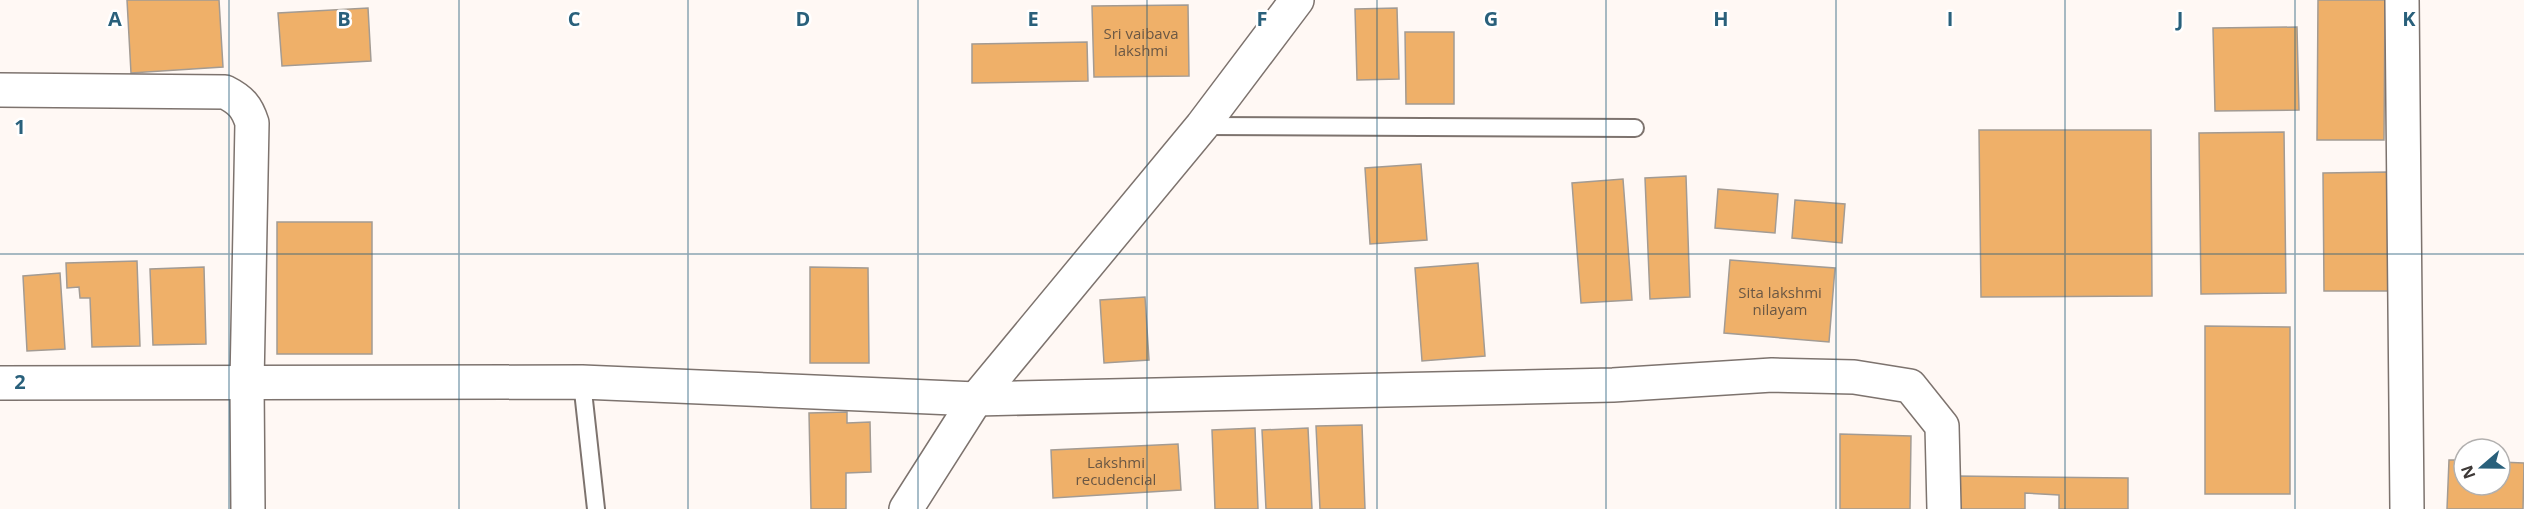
<svg xmlns="http://www.w3.org/2000/svg" width="2524" height="509" viewBox="0 0 2524 509" font-family="'Open Sans',sans-serif">
  <rect width="100%" height="100%" fill="#fff8f4"/>
  <g fill="#efb069" stroke="#a39b93" stroke-width="1.5">
    <path d="M127 0H219L223 67 131 73Z"/>
    <path d="M2318 0H2385L2384 140H2317Z"/>
    <path d="M1188 5 1189 76 1094 77 1092 6Z"/>
    <path d="M368 8 371 61 282 66 278 13Z"/>
    <path d="M1397 8 1399 79 1357 80 1355 9Z"/>
    <path d="M2297 27 2299 110 2215 111 2213 28Z"/>
    <path d="M1405 32H1454V104H1406Z"/>
    <path d="M1087 42 1088 81 972 83V44Z"/>
    <path d="M1979 130H2151L2152 296 1981 297Z"/>
    <path d="M2284 132 2286 293 2201 294 2199 133Z"/>
    <path d="M1421 164 1427 240 1370 244 1365 168Z"/>
    <path d="M2387 172 2388 291H2324L2323 173Z"/>
    <path d="M1686 176 1690 297 1650 299 1645 178Z"/>
    <path d="M1623 179 1632 300 1581 303 1572 183Z"/>
    <path d="M1718 189 1778 194 1775 233 1715 228Z"/>
    <path d="M1795 200 1845 204 1842 243 1792 238Z"/>
    <rect x="277" y="222" width="95" height="132"/>
    <path d="M1730 260 1835 268 1829 342 1724 333Z"/>
    <path d="M137 261 140 346 92 347 90 298H80L79 287 67 288 66 263Z"/>
    <path d="M1478 263 1485 356 1422 361 1415 268Z"/>
    <path d="M204 267 206 344 153 345 150 269Z"/>
    <path d="M810 267 868 268 869 363H810Z"/>
    <path d="M60 273 65 349 27 351 23 276Z"/>
    <path d="M1145 297 1149 360 1104 363 1100 300Z"/>
    <path d="M2205 326 2290 327V494H2205Z"/>
    <path d="M847 412V423L870 422 871 472 846 473V509H811L809 413Z"/>
    <path d="M1362 425 1365 509H1320L1316 426Z"/>
    <path d="M1255 428 1258 509H1215L1212 430Z"/>
    <path d="M1308 428 1312 509H1266L1262 430Z"/>
    <path d="M1840 434 1911 436 1910 509H1840Z"/>
    <path d="M1178 444 1181 490 1053 498 1051 450Z"/>
    <path d="M2449 460H2464V485H2500V462L2524 463 2523 509H2447Z"/>
    <path d="M1957 476 2128 478V509H2059V495L2025 493V509H1956Z"/>
  </g>
  <g fill="none" stroke-linecap="round" stroke-linejoin="round">
    <g stroke="#7d736e" stroke-width="20">
      <g id="lane">
        <path d="M1202 126 1635 128"/>
        <path d="M582 382 596 509"/>
      </g>
    </g>
    <g stroke="#7d736e" stroke-width="36">
      <g id="street">
        <path d="M2402 0 2407 509"/>
        <path d="M0 90 225 92C241 100 247 107 252 123L247 383 248 509"/>
        <path d="M0 383 582 382 976 399 1613 385 1772 375 1854 377 1910 386 1942 426 1944 509"/>
        <path d="M906 509 976 399 1202 126 1297 0"/>
      </g>
    </g>
    <use href="#lane" stroke="#fff" stroke-width="16"/>
    <use href="#street" stroke="#fff" stroke-width="33"/>
  </g>
  <path fill="none" stroke="#29607b" stroke-width="1.5" stroke-opacity="0.55" d="M229 0V509M459 0V509M688 0V509M918 0V509M1147 0V509M1377 0V509M1606 0V509M1836 0V509M2065 0V509M2295 0V509M0 254H2524"/>
  <g text-anchor="middle" dominant-baseline="central" stroke-width="5" stroke-linejoin="round" paint-order="stroke">
    <g font-size="15" fill="#6a5744">
      <text x="1141" y="33">Sri vaibava<tspan x="1141" dy="17">lakshmi</tspan></text>
      <text x="1780" y="292">Sita lakshmi<tspan x="1780" dy="17">nilayam</tspan></text>
      <text x="1116" y="462">Lakshmi<tspan x="1116" dy="17">recudencial</tspan></text>
    </g>
  </g>
  <g font-size="20" text-anchor="middle" font-weight="bold" fill="#29607b" stroke="#fff" stroke-width="5" stroke-linejoin="round" paint-order="stroke">
    <text x="115" y="26">A</text>
    <text x="344" y="26">B</text>
    <text x="574" y="26">C</text>
    <text x="803" y="26">D</text>
    <text x="1033" y="26">E</text>
    <text x="1262" y="26">F</text>
    <text x="1491" y="26">G</text>
    <text x="1721" y="26">H</text>
    <text x="1950" y="26">I</text>
    <text x="2180" y="26">J</text>
    <text x="2409" y="26">K</text>
    <text x="20" y="134">1</text>
    <text x="20" y="389">2</text>
  </g>
  <g transform="translate(2482 467) rotate(250)"><circle r="28" fill="#ffffff" stroke="#b2b0af" stroke-width="1.5"/>
  <path d="M0-4.5L10 22L0 15L-10 22Z" fill="#29607b"/>
  <text y="-9" font-size="16" font-weight="bold" text-anchor="middle" fill="#3e3937">N</text>
  </g>
</svg>
